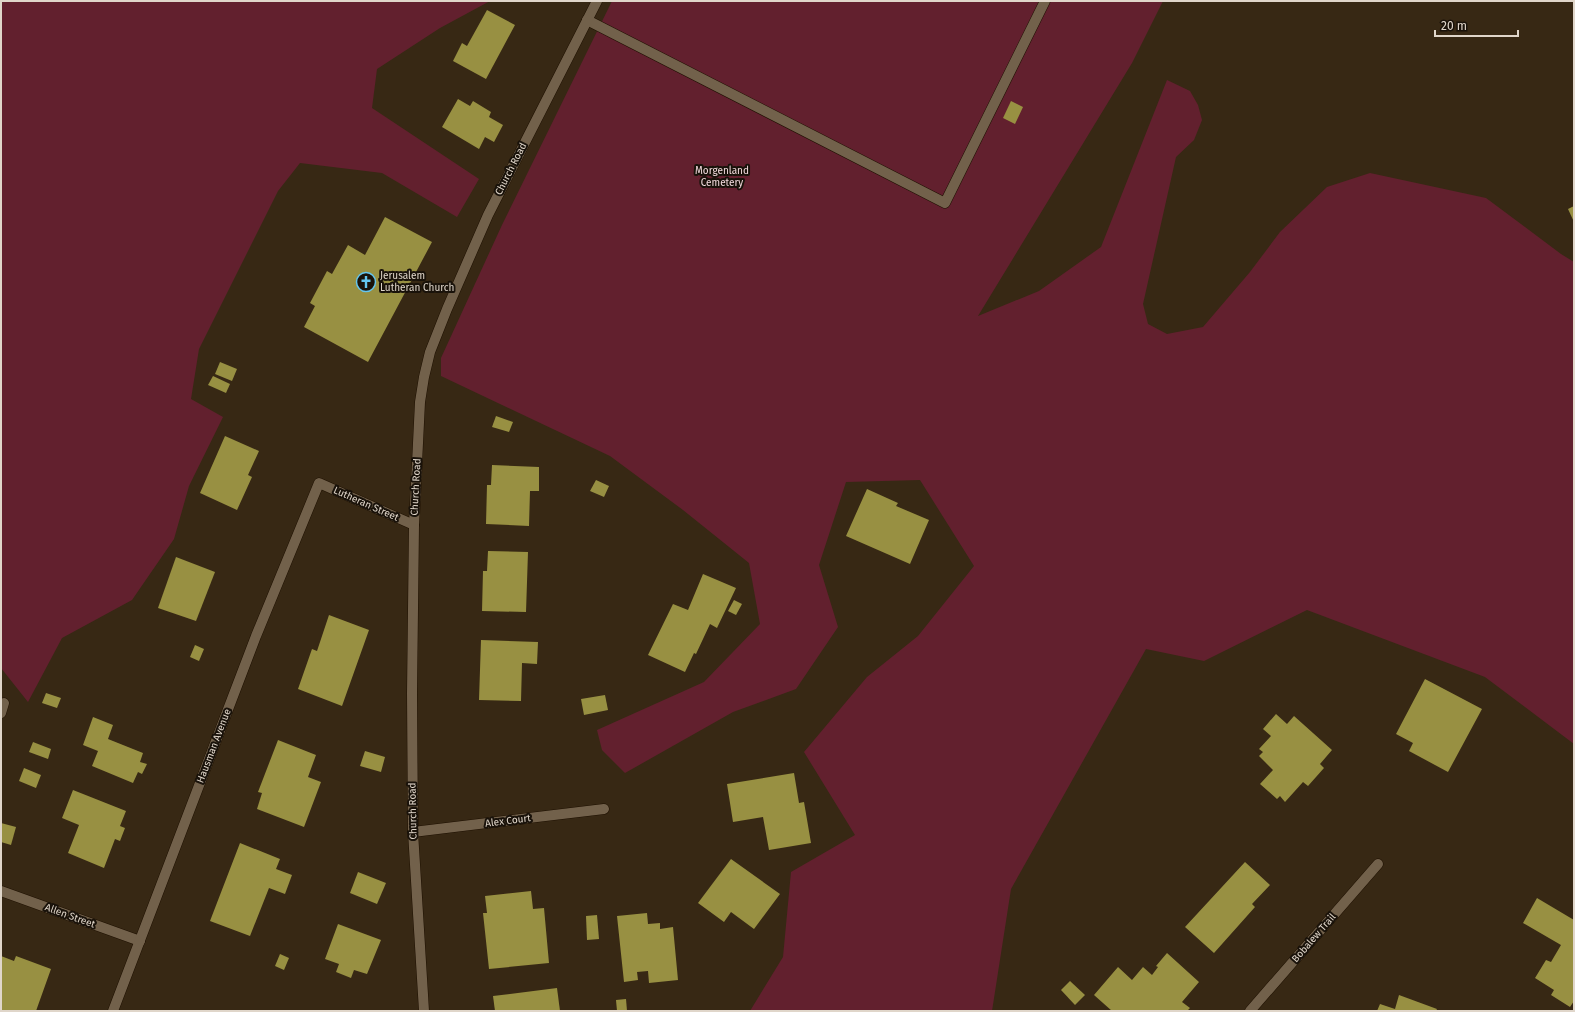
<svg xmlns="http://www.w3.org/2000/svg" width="1575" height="1012" viewBox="0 0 1575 1012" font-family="'Fira Sans',sans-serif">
  <rect width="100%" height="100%" fill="#372814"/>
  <g fill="#62202e">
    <path d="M1 1H490L440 28 377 69 372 108 479 179 457 217 382 173 300 163 278 191 199 349 191 399 223 417 189 486 174 539 132 600 62 638 28 702 1 668Z"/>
    <path d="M612 1H1163L1132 63 978 316 1039 291 1101 247 1167 80 1190 91 1198 105 1202 120 1194 140 1176 157 1143 304 1148 324 1167 334 1203 327 1250 272 1280 232 1327 187 1370 173 1486 198 1561 254 1574 262V744L1485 677 1307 610 1204 661 1146 649 1011 889 992 1011H750L783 957 791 872 855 835 804 752 867 677 918 636 974 566 920 480 846 482 819 565 838 627 796 689 733 712 625 773 602 750 597 730 704 682 760 624 749 563 683 510 610 456 441 376V358L502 225Z"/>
  </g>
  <g fill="#989042">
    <path d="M487 10 515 25 486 79 453 61 462 43 467 46Z"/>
    <path d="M458 99 470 106 473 101 491 112 489 117 503 125 494 142 485 137 479 149 442 127Z"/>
    <path d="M1011 101 1023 107 1015 124 1003 118Z"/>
    <path d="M1574 206V222L1568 209Z"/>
    <path d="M385 217 432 242 368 362 304 327 315 306 310 303 327 271 332 274 348 245 365 255Z"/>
    <path d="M220 362 237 369 232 381 215 374Z"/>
    <path d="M213 376 230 384 226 393 208 385Z"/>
    <path d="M496 416 513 422 509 432 492 427Z"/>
    <path d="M225 436 259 451 248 475 252 477 237 510 200 493Z"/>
    <path d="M492 465 539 467V491H530L529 526 486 524 487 485H491Z"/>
    <path d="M596 480 609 486 604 497 590 491Z"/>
    <path d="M867 489 898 503 896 506 929 520 910 564 846 536Z"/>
    <path d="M488 551 528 552 526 612 482 611 483 571H487Z"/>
    <path d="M176 557 215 572 196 621 158 608Z"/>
    <path d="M703 574 736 588 717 628 710 624 696 654 694 653 685 672 648 655 673 604 688 610Z"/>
    <path d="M734 600 742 604 736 615 728 611Z"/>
    <path d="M329 615 369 630 342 706 298 689 312 649 317 651Z"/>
    <path d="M481 640 538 642 537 664 522 663 521 701 479 700Z"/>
    <path d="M195 645 204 649 199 661 190 657Z"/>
    <path d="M1425 679 1482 709 1448 772 1409 751 1413 743 1396 734Z"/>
    <path d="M46 693 61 698 57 708 42 703Z"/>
    <path d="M605 695 608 710 584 715 581 699Z"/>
    <path d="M1276 714 1287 724 1294 716 1332 750 1320 764 1324 768 1308 786 1303 782 1285 802 1280 796 1277 799 1260 784 1273 770 1259 756 1263 752 1259 749 1271 736 1263 729Z"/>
    <path d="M93 717 113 725 108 739 143 753 140 762 147 764 142 774 138 772 133 783 92 766 98 751 83 745Z"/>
    <path d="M278 740 316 755 308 777 321 782 304 827 257 809 262 793 258 792Z"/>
    <path d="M33 742 51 749 48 759 29 752Z"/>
    <path d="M365 751 385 757 381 772 360 766Z"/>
    <path d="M24 768 41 775 36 788 19 781Z"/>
    <path d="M794 773 799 803 804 802 811 843 769 850 763 817 733 822 727 784Z"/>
    <path d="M73 790 126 811 120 826 125 828 120 841 115 839 104 868 68 853 79 825 62 818Z"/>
    <path d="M1 823 16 827 11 845 1 842Z"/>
    <path d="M240 843 280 859 276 869 292 875 285 894 269 888 250 936 210 921Z"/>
    <path d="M731 859 780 894 754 929 731 912 724 922 698 903Z"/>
    <path d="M1245 862 1270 885 1252 904 1255 907 1214 953 1185 927Z"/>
    <path d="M358 872 386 883 377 904 350 893Z"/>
    <path d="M531 891 533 909 544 908 549 963 489 969 483 913H487L485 896Z"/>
    <path d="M1537 898 1574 920V1001L1570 1007 1551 995 1554 990 1535 978 1546 960 1551 962 1561 945 1523 923Z"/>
    <path d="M647 913 648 924 660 923V929L673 927 678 980 649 983 648 971 637 972 638 980 624 982 617 916Z"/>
    <path d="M597 915 599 939 587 940 586 916Z"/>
    <path d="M338 924 381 940 367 974 354 970 351 978 336 972 339 964 325 959Z"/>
    <path d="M1167 953 1199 982 1182 1002 1190 1008 1187 1011H1112L1094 995 1118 967 1132 980 1143 967 1152 975 1158 967 1156 966Z"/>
    <path d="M280 954 289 958 284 970 275 966Z"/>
    <path d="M1 956 14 961 16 956 51 969 36 1011H1V992L2 988 1 987Z"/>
    <path d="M1070 981 1085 995 1075 1005 1061 990Z"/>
    <path d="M557 988 560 1011H495L493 996Z"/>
    <path d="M1399 995 1437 1009 1436 1011H1377L1380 1004 1395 1009Z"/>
    <path d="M626 999 627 1011H617L616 1000Z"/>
  </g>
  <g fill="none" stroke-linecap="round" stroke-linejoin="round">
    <g stroke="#1e1000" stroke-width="11">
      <path id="lane" d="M587 20 945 203 1045 1"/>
    </g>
    <g stroke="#1e1000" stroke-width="11">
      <g id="street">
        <path d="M1 713 4 703"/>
        <path d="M413 832 604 809"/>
        <path d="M1 891 140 941"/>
        <path d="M113 1011 256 636 319 483 414 525"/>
        <path d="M424 1011 413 832 412 693 414 525 420 402 424 377 430 352 447 309 488 215 597 1"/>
        <path d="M1250 1011 1378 864"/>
      </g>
    </g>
    <use href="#lane" stroke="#72614b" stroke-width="10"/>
    <use href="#street" stroke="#72614b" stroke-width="10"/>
  </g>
  <defs>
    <g id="church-ring" transform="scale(1)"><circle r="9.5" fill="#19120a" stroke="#64c5ee" stroke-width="1.5"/><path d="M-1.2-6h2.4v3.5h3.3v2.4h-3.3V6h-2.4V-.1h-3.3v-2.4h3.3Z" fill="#64c5ee"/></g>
  </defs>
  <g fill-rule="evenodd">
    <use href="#church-ring" x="366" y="282"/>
  </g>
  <g text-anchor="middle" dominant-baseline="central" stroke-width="4" stroke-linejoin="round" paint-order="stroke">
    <g font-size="10" fill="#e0d6ca" stroke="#19120a">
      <text transform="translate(511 169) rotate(-63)">Church Road</text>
      <text transform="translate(416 487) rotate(-87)">Church Road</text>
      <text transform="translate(366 504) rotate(24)">Lutheran Street</text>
      <text transform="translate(214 746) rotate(-69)">Hausman Avenue</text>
      <text transform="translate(413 811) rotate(-91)">Church Road</text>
      <text transform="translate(508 821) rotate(-7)">Alex Court</text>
      <text transform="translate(70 916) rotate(20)">Allen Street</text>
      <text transform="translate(1314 938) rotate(-49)">Bobalew Trail</text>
    </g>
    <g font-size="10" fill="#f3dbde" stroke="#19120a">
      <text x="722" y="171">Morgenland<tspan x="722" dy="12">Cemetery</tspan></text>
    </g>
    <g font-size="10" fill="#e0d6ca" stroke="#19120a" text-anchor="start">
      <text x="380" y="276">Jerusalem<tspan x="380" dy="12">Lutheran Church</tspan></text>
    </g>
  </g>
  <rect width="1575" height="1012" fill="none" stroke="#e0d6ca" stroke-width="4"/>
  <path d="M1435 30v6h83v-6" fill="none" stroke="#e0d6ca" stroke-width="2"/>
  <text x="1441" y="30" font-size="12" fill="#e0d6ca" stroke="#19120a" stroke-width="3" paint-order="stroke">20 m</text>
</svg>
